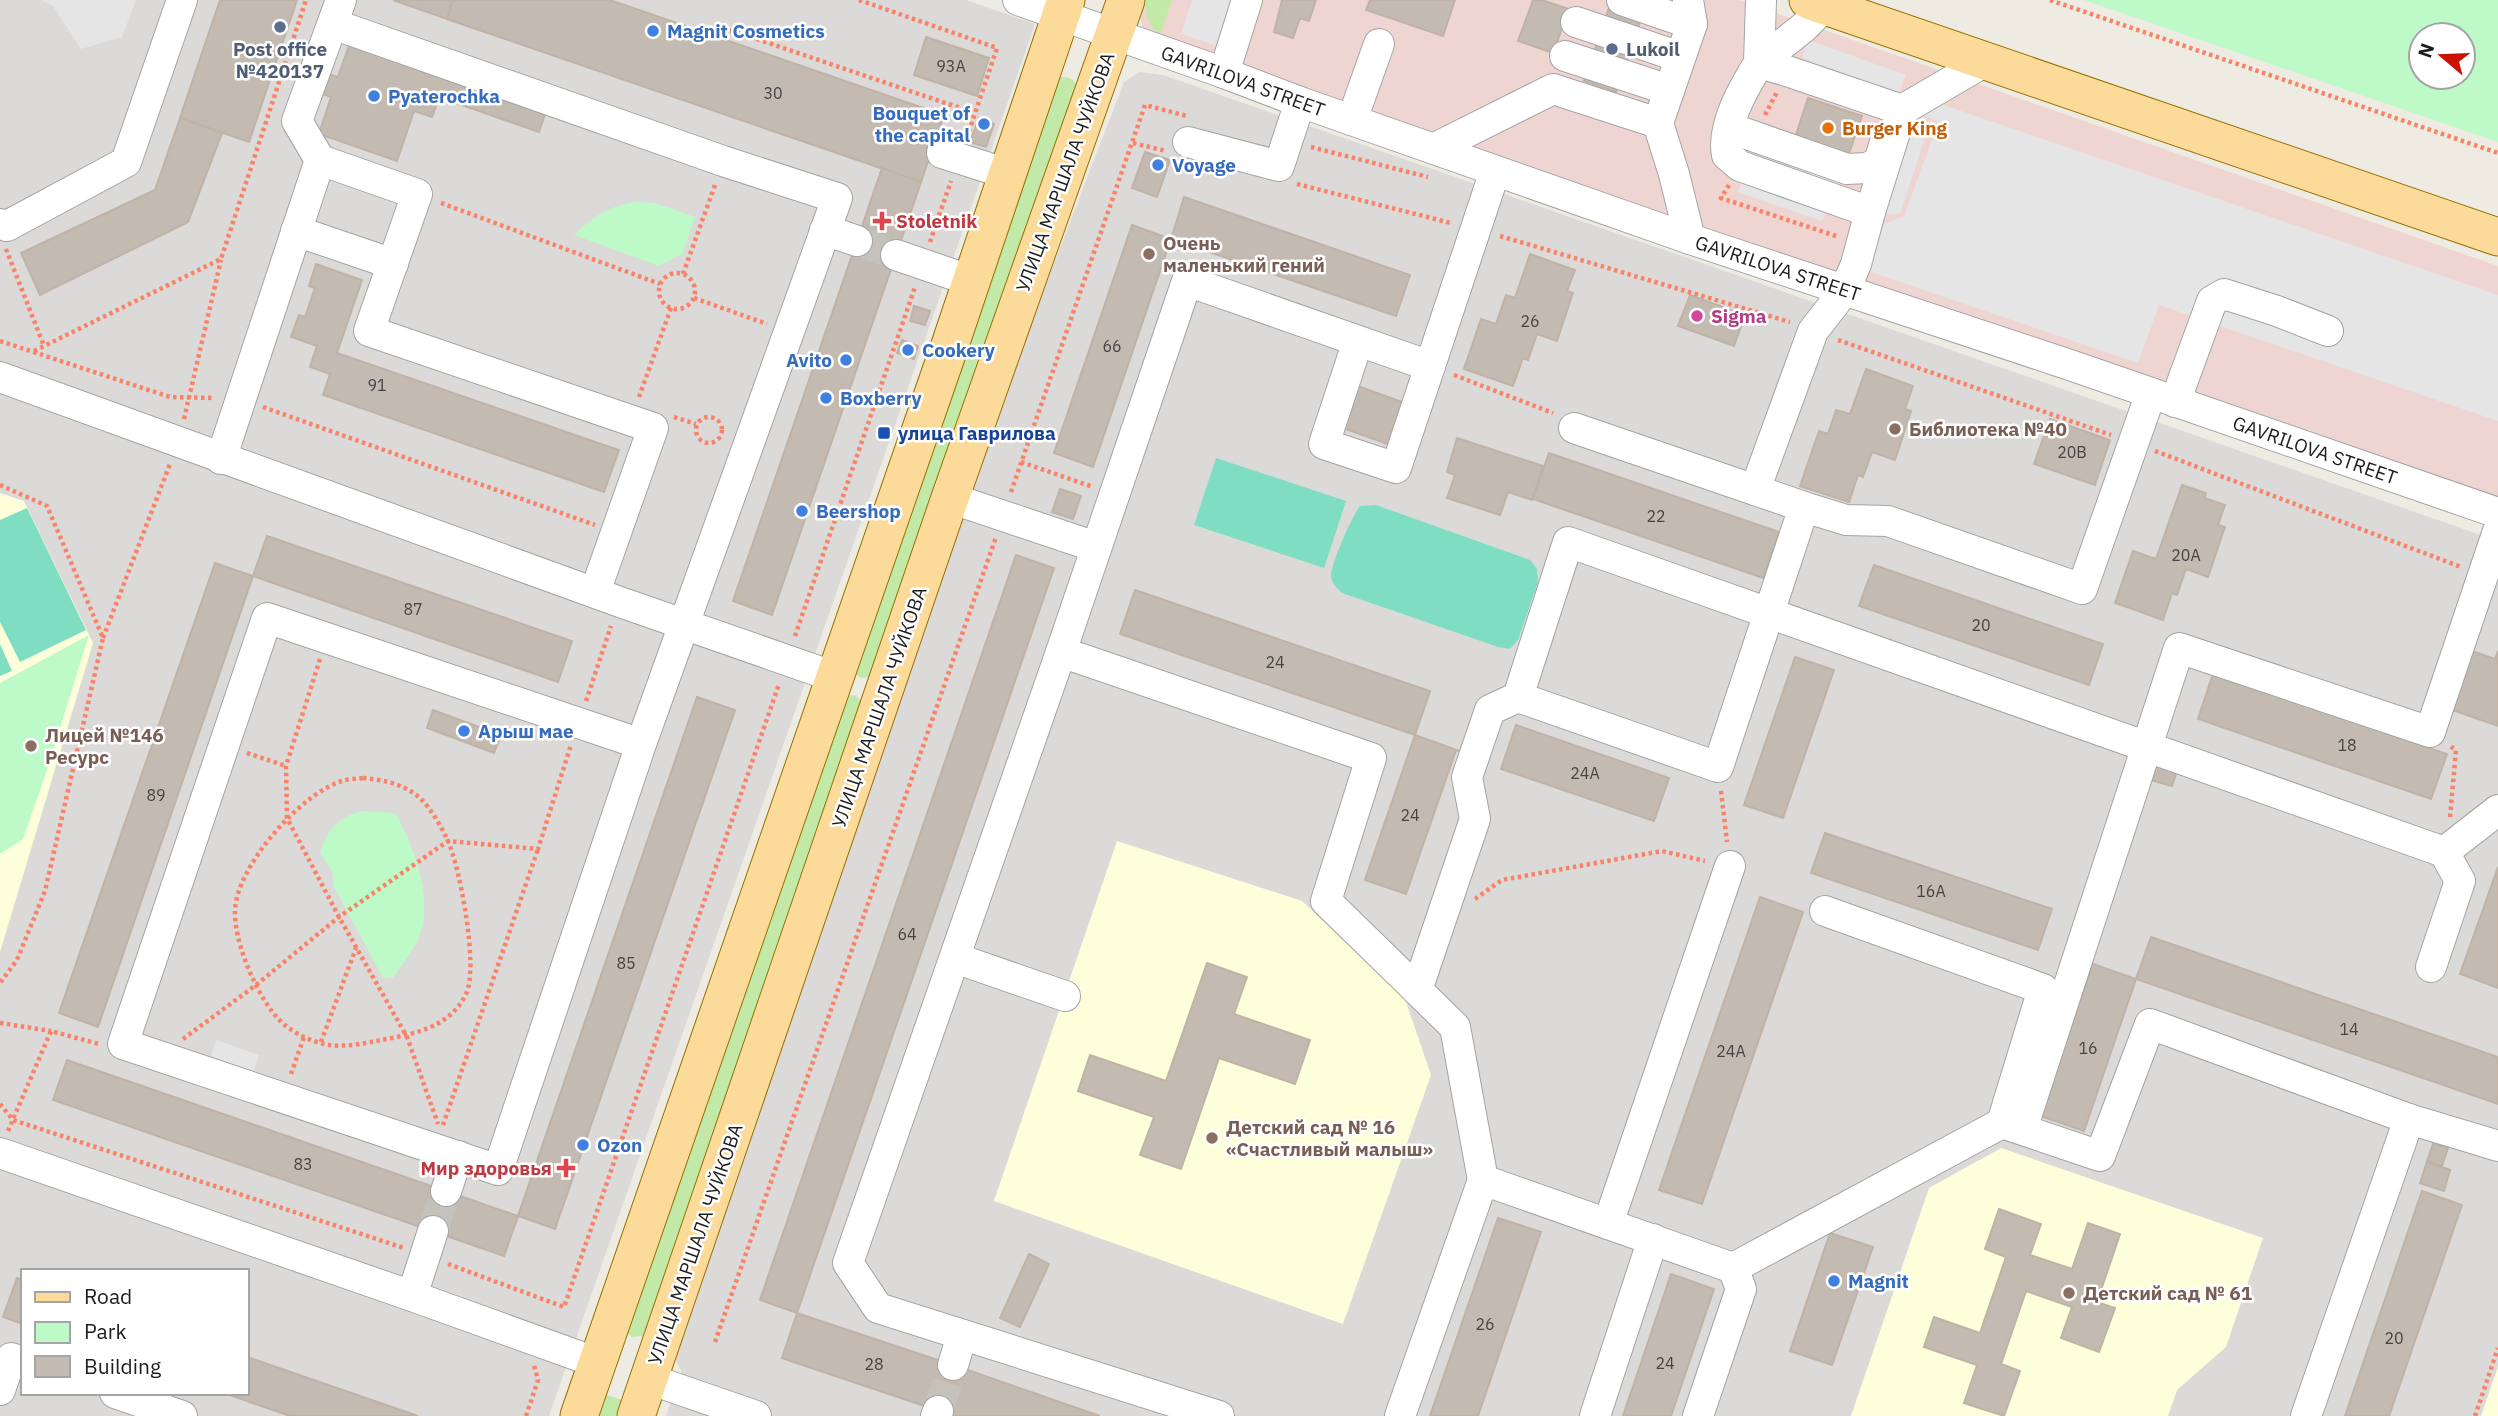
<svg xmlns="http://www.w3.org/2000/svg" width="2498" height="1416" viewBox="0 0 2498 1416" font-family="'IBM Plex Sans',sans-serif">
  <rect width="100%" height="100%" fill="#eeebe2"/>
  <g fill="#dbdad9" fill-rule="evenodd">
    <path d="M0 0H966L1035 24 549 1416H0ZM23 1271H247V1393H23Z"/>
    <path d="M1139 72 1163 75 2498 541V1416H666L682 1372 675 1359 974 472 1124 82Z"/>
  </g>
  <path fill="#efd5d1" d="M1140 0H1739L2498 266V497L1754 249 1144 31 1139 15Z"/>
  <g fill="#fcffda">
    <path d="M0 493 24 501 93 643 0 952Z"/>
    <path d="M1117 841 1302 901 1405 999 1431 1075 1343 1324 994 1201Z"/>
    <path d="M2001 1148 2263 1238 2226 1347 2177 1390 2168 1416H1851L1929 1188Z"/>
    <path d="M2498 1367V1416H2481Z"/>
  </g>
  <g fill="#c2e9a7">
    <path d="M1146 0H1172L1161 33 1156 32C1148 22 1144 13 1146 0Z"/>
    <path d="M1061 77C1069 77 1074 79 1077 87L873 677 861 678 853 672 1054 80Z"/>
    <path d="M855 695 863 703 643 1336 632 1337 625 1331 848 696Z"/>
    <path d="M601 1393 622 1400 616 1416H593Z"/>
  </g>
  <g fill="#bef9c8" fill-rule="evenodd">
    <path d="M2084 0H2498V142ZM2463 35V77H2421V35Z"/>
    <path d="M635 202 655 203 695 217 683 253 659 266 574 235C594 216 607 207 635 202Z"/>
    <path d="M89 635 46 773 23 839 0 854V683Z"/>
    <path d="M362 811 395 813C415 848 436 903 417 942 410 954 401 966 393 978H383L334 887 332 871 320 853C328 829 336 818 362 811Z"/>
  </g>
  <g fill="#7fdec2">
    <path d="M1216 458 1346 501 1324 568 1194 525Z"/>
    <path d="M1376 505 1530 560 1537 569 1538 582 1518 640 1510 649 1498 647 1342 593C1336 587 1331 583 1331 574 1333 560 1352 516 1360 506Z"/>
    <path d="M27 508 86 630 20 662 0 622V520Z"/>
    <path d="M0 644 12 671 0 676Z"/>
  </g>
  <g fill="#e5e5e5">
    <path d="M41 0H136L122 37 81 49 53 6Z"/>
    <path d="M1192 0H1260L1242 54 1181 34Z"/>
    <path d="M1808 40 1906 75 1899 93 1802 58Z"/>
    <path d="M1926 99 2498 295V421L2159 305 2138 363 1868 271 1884 224 1904 216 1939 121 1921 115Z"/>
    <path d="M1914 118 1930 123 1900 213 1880 215Z"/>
    <path d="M1808 162 1843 175 1822 221 1738 192 1743 179Z"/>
    <path d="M216 1040 259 1055 254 1071 211 1056Z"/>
  </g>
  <g fill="#c3bab2" stroke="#c0b3a5" stroke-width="2">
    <path d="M220 0H297L249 142 180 118Z"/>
    <path d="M393 0H453L447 19Z"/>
    <path d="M453 0H610L944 115 921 182 447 19Z"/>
    <path d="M1282 0H1316L1309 21 1300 18 1293 38 1274 32Z"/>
    <path d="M1370 0H1455L1443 36 1366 10Z"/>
    <path d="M1533 0H1542L1569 9 1553 53 1518 41Z"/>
    <path d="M1610 5 1642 16 1616 92 1584 81Z"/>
    <path d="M926 37 989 58 977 96 914 75Z"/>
    <path d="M351 40 547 108 539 132 439 97 432 117 414 111 397 161 319 134 331 97 320 93 327 74 338 77Z"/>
    <path d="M1808 98 1862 116 1846 162 1793 144Z"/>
    <path d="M180 118 222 133 188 222 40 295 21 253 155 190Z"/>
    <path d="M979 118 994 124 986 147 970 142Z"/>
    <path d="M1145 152 1170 160 1157 197 1132 188Z"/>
    <path d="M882 168 921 182 772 615 733 601Z"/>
    <path d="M1184 197 1410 275 1396 316 1171 239Z"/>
    <path d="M1132 225 1171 239 1093 467 1054 453Z"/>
    <path d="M1530 254 1575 270 1567 291 1573 293 1557 341 1537 334 1528 360 1523 358 1513 386 1464 369 1481 319 1496 324 1506 295 1515 298Z"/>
    <path d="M316 264 362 280 337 353 619 450 604 492 323 395 330 374 310 367 317 346 291 337 299 315 305 317 315 288 309 286Z"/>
    <path d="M1690 295 1745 315 1734 346 1678 326Z"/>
    <path d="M914 306 930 311 925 325 910 321Z"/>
    <path d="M902 340 918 346 914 359 897 353Z"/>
    <path d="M1866 369 1913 386 1905 409 1911 411 1895 460 1872 452 1863 477 1858 475 1849 502 1800 486 1819 431 1828 434 1836 410 1850 414Z"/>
    <path d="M1355 385 1408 404 1393 446 1340 427Z"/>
    <path d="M2050 419 2110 440 2095 485 2034 464Z"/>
    <path d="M1457 438 1543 466 1532 500 1508 492 1500 515 1447 498 1455 475 1447 472Z"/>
    <path d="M1549 453 1779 532 1763 578 1533 499Z"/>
    <path d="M2182 485 2206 493 2204 498 2225 505 2218 525 2225 527 2208 577 2186 569 2177 595 2172 593 2163 620 2115 603 2133 551 2156 559Z"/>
    <path d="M1060 489 1081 496 1073 519 1052 512Z"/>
    <path d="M267 536 572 641 558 682 253 576Z"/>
    <path d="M1016 555 1054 568 797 1313 760 1300Z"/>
    <path d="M215 563 253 576 98 1027 59 1013Z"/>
    <path d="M1874 565 2103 644 2089 685 1859 606Z"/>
    <path d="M1135 590 1430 691 1415 735 1120 634Z"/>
    <path d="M2472 651 2495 659 2498 651V726L2452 710Z"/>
    <path d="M1795 657 1834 670 1783 818 1744 805Z"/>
    <path d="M2213 674 2447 754 2431 799 2198 719Z"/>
    <path d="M697 697 735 710 555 1229 518 1216Z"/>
    <path d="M433 710 501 735 494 753 427 728Z"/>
    <path d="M1516 725 1669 778 1654 821 1501 769Z"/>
    <path d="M1415 735 1459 751 1456 750 1406 894 1365 880Z"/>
    <path d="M2157 761 2178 768 2172 786 2150 780Z"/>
    <path d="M1825 833 2052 909 2038 950 1811 873Z"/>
    <path d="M2498 867V988L2460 974Z"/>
    <path d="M1760 897 1803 912 1702 1204 1659 1190Z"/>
    <path d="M2151 937 2498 1057V1104L2136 979Z"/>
    <path d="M1207 963 1247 977 1234 1014 1310 1040 1295 1084 1219 1058 1181 1169 1140 1155 1154 1117 1078 1091 1090 1055 1166 1081Z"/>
    <path d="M2093 964 2136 979 2084 1131 2040 1116Z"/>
    <path d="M67 1060 518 1216 504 1256 53 1100Z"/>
    <path d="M2433 1144 2448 1148 2442 1166 2427 1161Z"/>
    <path d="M2427 1162 2450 1170 2444 1191 2420 1183Z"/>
    <path d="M2422 1191 2462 1205 2389 1416H2345Z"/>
    <path d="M1999 1209 2041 1224 2030 1255 2072 1269 2088 1223 2120 1234 2097 1302 2115 1308 2099 1352 2061 1338 2072 1307 2026 1291 2001 1364 2020 1371 2004 1416 1964 1403 1977 1365 1924 1347 1934 1317 1980 1333 2006 1257 1985 1249Z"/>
    <path d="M1498 1218 1541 1232 1478 1416H1430Z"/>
    <path d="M1830 1233 1873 1247 1832 1365 1790 1351Z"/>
    <path d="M1029 1254 1049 1264 1020 1327 1000 1318Z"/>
    <path d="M1671 1274 1714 1289 1671 1416H1623Z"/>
    <path d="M17 1278 23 1280V1324L3 1317Z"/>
    <path d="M797 1313 962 1368 1100 1416H954L782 1358Z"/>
    <path d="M247 1357 418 1416H290L224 1393H247Z"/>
  </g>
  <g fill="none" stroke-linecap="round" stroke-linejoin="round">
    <g stroke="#c4c2bb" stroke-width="30" stroke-dasharray="30 15" stroke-linecap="butt">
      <path d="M857 241 896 255"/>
      <path d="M433 1231 446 1191"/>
      <path d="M938 1411 953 1365"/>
    </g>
    <g stroke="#a4a4a4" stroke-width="32">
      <g id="minor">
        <path d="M1018 0 1224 73 1300 102 1690 239 2070 365 2498 513"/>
        <path d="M1622 0 1692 24"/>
        <path d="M1688 0 1692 24 1658 123 1674 174 1690 239"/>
        <path d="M1761 0 1759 63 1804 27 1825 6"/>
        <path d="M1576 22 1680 57"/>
        <path d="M333 24 723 161 837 198 641 744 498 1170 123 1044 267 618 641 744"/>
        <path d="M1565 56 1669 90"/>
        <path d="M1759 63 1787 71 1902 110 1870 212 1740 166 1727 155C1721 126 1744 87 1759 63Z"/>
        <path d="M1224 73 1247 0"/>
        <path d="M1902 110 1986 61"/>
        <path d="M1352 120 1379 44"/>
        <path d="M1730 128 1847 169 1867 168 1879 162 1885 142"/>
        <path d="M1188 142 1279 166 1300 102"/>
        <path d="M1435 148 1553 89 1658 123"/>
        <path d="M942 153 1008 174"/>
        <path d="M320 160 417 194 369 331 653 428 595 592"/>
        <path d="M1870 212 1856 264 1845 290 1813 331 1755 490 1804 507 1718 767 1518 697 1568 542 2444 852 2498 810"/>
        <path d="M0 224 7 226 126 162 182 0"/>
        <path d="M825 230 857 241"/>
        <path d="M296 231 393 264"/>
        <path d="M896 255 972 281"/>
        <path d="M1358 341 1324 444 1396 468 1430 366"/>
        <path d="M0 377 620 602 835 677"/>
        <path d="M2175 402 2212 301 2224 294 2277 311 2328 331"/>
        <path d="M1574 428 1755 490"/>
        <path d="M221 459 320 160 297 121 341 0"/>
        <path d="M950 498 1096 547"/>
        <path d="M1804 507 1846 520 1888 521 2082 589 2151 393"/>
        <path d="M1061 652 1371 758 1326 901 1455 1027 1483 1180 1733 1268 1741 1289 1698 1416"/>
        <path d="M955 958 1065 996"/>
        <path d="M2431 967 2460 881 2444 852"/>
        <path d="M1417 990 1475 819 1467 777 1490 710 1518 697"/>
        <path d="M2002 1123 2100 1156 2150 1024 2409 1119 2498 1146"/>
        <path d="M2022 1129 2179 648 2430 732 2498 531"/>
        <path d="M0 1153 412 1296 598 1363"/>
        <path d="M446 1191 458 1156"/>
        <path d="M1608 1224 1730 866"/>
        <path d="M1733 1268 2002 1123 2043 989 1825 911"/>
        <path d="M412 1296 433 1231"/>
        <path d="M953 1365 962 1335"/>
        <path d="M649 1379 756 1416"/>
        <path d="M0 1390 11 1358 23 1362"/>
        <path d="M115 1393 182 1416"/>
        <path d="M936 1416 938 1411"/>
        <path d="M1219 1416 878 1308 848 1263 1061 652 1187 281 1430 366 1495 171"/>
        <path d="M1400 1416 1483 1180"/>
        <path d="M1595 1416 1653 1239"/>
        <path d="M2306 1416 2409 1119"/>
      </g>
    </g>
    <g stroke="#957100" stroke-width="39">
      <g id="major">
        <path d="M1808 0 2498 237"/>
        <path d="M579 1416 949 348 1066 0"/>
        <path d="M636 1416 950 498 1126 0"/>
      </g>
    </g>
    <g stroke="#fa8367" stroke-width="4.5" stroke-dasharray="3.5 3.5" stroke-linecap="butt">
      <path d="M859 0 997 48 967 137"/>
      <path d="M2050 0 2498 153"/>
      <path d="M730 30 975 113"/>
      <path d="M1765 115 1777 92"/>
      <path d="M1133 143 1166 151"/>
      <path d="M1311 147 1428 177"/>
      <path d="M1297 184 1451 223"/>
      <path d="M1729 185 1721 198 1839 237"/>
      <path d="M441 203 660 284"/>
      <path d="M1500 236 1790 322"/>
      <path d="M930 242 951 181"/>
      <path d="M6 249 44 346"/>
      <circle cx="677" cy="291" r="18"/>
      <path d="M683 274 715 185"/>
      <path d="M694 298 767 324"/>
      <path d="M1838 340 2111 435"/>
      <path d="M0 341 170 397 214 398"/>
      <path d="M34 351 221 259 306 0"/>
      <path d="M1454 375 1553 413"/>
      <path d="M639 397 671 308"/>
      <path d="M263 407 595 525"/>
      <path d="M674 417 696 424"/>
      <circle cx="709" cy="430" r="13"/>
      <path d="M184 419 221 260"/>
      <path d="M2155 451 2461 567"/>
      <path d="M1021 462 1093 487"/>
      <path d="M0 485 47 506 103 638 45 891 17 960 0 983"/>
      <path d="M1011 492 1145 105 1187 116"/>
      <path d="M795 636 915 287"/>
      <path d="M103 638 170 464"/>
      <path d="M320 659 286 766 287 818 339 917 407 1037 438 1124"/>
      <path d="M586 701 611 626"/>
      <path d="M247 753 286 766"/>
      <path d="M363 778C384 780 405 784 421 799 431 809 441 826 447 839 460 866 479 968 466 994 450 1029 409 1035 376 1041 361 1044 344 1047 329 1045 307 1041 284 1029 271 1010 254 987 234 941 235 911 236 867 300 794 342 781 348 779 356 779 363 778Z"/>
      <path d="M1721 791 1727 842"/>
      <path d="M2450 817 2456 750 2450 746"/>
      <path d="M1475 899 1502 880 1662 851 1705 861"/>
      <path d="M0 1023 51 1031"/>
      <path d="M183 1039 256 985 339 917 448 841 538 849 571 745"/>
      <path d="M321 1042 356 948"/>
      <path d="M291 1074 304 1037"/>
      <path d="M0 1104 13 1120 404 1248"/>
      <path d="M443 1125 538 849"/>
      <path d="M8 1131 51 1031 99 1044"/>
      <path d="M448 1264 564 1307 779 684"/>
      <path d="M715 1342 996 537"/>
      <path d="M526 1416 538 1380 534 1365"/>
      <path d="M2475 1416 2498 1348"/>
    </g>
    <use href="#minor" stroke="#fff" stroke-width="30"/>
    <use href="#major" stroke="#fcda99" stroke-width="37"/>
  </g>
  <g fill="#5c6f8a" stroke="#fff" stroke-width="2.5">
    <circle cx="280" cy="27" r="7"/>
    <circle cx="1612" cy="49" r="7"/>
  </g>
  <g fill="#3f7fe0" stroke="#fff" stroke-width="2.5">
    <circle cx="653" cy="31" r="7"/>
    <circle cx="374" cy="96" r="7"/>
    <circle cx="984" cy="124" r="7"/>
    <circle cx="1158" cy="165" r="7"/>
    <circle cx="908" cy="350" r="7"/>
    <circle cx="846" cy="360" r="7"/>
    <circle cx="826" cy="398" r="7"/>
    <circle cx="802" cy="511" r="7"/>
    <circle cx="464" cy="731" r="7"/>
    <circle cx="583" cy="1145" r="7"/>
    <circle cx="1834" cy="1281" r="7"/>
  </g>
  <circle fill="#e8710a" stroke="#fff" stroke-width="2.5" cx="1828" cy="128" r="7"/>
  <g fill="#e0444e" stroke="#fff" stroke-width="2.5">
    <path d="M878.5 210.5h7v7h7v7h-7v7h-7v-7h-7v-7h7z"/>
    <path d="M562.5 1157.5h7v7h7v7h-7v7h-7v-7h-7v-7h7z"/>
  </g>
  <g fill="#8d6e63" stroke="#fff" stroke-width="2.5">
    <circle cx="1149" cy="254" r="7"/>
    <circle cx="1895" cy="429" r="7"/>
    <circle cx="31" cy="746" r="7"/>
    <circle cx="1212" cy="1138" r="7"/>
    <circle cx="2069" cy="1293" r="7"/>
  </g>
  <circle fill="#d1479c" stroke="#fff" stroke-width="2.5" cx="1697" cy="316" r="7"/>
  <rect fill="#1a4fb4" stroke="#fff" stroke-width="2.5" x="877" y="426" width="14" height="14" rx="3.5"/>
  <g text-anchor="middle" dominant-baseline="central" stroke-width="5" stroke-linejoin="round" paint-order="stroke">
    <g font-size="16" fill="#464442">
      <text x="951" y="66">93А</text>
      <text x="773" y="93">30</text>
      <text x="1530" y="321">26</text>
      <text x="1112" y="346">66</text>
      <text x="377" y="385">91</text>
      <text x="2072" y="452">20В</text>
      <text x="1656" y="516">22</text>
      <text x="2186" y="555">20А</text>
      <text x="413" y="609">87</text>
      <text x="1981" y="625">20</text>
      <text x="1275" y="662">24</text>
      <text x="2347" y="745">18</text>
      <text x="1585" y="773">24А</text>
      <text x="156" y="795">89</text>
      <text x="1410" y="815">24</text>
      <text x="1931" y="891">16А</text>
      <text x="907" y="934">64</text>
      <text x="626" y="963">85</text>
      <text x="2349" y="1029">14</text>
      <text x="2088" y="1048">16</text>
      <text x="1731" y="1051">24А</text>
      <text x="303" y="1164">83</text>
      <text x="1485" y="1324">26</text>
      <text x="2394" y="1338">20</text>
      <text x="1665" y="1363">24</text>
      <text x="874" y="1364">28</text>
    </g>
    <g font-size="19" font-weight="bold" fill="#366cbe" stroke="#fff" text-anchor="start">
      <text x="667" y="31">Magnit Cosmetics</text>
      <text x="388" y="96">Pyaterochka</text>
      <text x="970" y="113" text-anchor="end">Bouquet of<tspan x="970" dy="22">the capital</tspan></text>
      <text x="1172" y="165">Voyage</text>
      <text x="922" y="350">Cookery</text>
      <text x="832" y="360" text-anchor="end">Avito</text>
      <text x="840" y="398">Boxberry</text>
      <text x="816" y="511">Beershop</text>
      <text x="478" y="731">Арыш мае</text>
      <text x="597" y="1145">Ozon</text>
      <text x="1848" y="1281">Magnit</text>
    </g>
    <g font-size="19" font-weight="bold" fill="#4e5e75" stroke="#fff">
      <text x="280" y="49">Post office<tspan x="280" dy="22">№420137</tspan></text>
      <text x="1626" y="49" text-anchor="start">Lukoil</text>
    </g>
    <g font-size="19" fill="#1d1d1d" stroke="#fff">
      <text transform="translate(1243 81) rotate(20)">GAVRILOVA STREET</text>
      <text transform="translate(1065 172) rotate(-70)">УЛИЦА МАРШАЛА ЧУЙКОВА</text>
      <text transform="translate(1778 268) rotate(18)">GAVRILOVA STREET</text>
      <text transform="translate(2315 450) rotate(19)">GAVRILOVA STREET</text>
      <text transform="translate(879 707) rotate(-71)">УЛИЦА МАРШАЛА ЧУЙКОВА</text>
      <text transform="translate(695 1244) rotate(-71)">УЛИЦА МАРШАЛА ЧУЙКОВА</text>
    </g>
    <g font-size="19" font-weight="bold" fill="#c56008" stroke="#fff" text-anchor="start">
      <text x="1842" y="128">Burger King</text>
    </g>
    <g font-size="19" font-weight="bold" fill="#be3a42" stroke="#fff" text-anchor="start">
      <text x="896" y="221">Stoletnik</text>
      <text x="552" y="1168" text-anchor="end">Мир здоровья</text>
    </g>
    <g font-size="19" font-weight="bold" fill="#785e54" stroke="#fff" text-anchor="start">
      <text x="1163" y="243">Очень<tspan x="1163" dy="22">маленький гений</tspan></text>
      <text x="1909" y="429">Библиотека №40</text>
      <text x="45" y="735">Лицей №146<tspan x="45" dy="22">Ресурс</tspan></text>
      <text x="1226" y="1127">Детский сад № 16<tspan x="1226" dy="22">«Счастливый малыш»</tspan></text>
      <text x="2083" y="1293">Детский сад № 61</text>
    </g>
    <g font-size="19" font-weight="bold" fill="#b23c85" stroke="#fff" text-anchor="start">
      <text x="1711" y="316">Sigma</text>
    </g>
    <g font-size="19" font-weight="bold" fill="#164399" stroke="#fff" text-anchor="start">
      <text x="898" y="433">улица Гаврилова</text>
    </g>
  </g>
  <rect x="21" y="1269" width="228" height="126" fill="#ffffff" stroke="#a5a5a5" stroke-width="2"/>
  <rect x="35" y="1292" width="35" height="10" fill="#fcda99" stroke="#a5a5a5" stroke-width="2"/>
  <text x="84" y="1304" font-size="21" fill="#1d1d1d">Road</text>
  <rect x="35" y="1322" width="35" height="21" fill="#bef9c8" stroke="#a5a5a5" stroke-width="2"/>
  <text x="84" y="1339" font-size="21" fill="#1d1d1d">Park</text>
  <rect x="35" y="1356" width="35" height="21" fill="#c3bab2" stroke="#a5a5a5" stroke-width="2"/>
  <text x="84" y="1374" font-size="21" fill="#1d1d1d">Building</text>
  <g transform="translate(2442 56) rotate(289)"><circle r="33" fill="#ffffff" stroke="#a5a5a5" stroke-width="2"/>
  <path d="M0-5L12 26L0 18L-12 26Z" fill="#c91200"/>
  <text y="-10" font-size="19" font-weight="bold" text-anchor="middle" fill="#1d1d1d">N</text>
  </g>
</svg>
